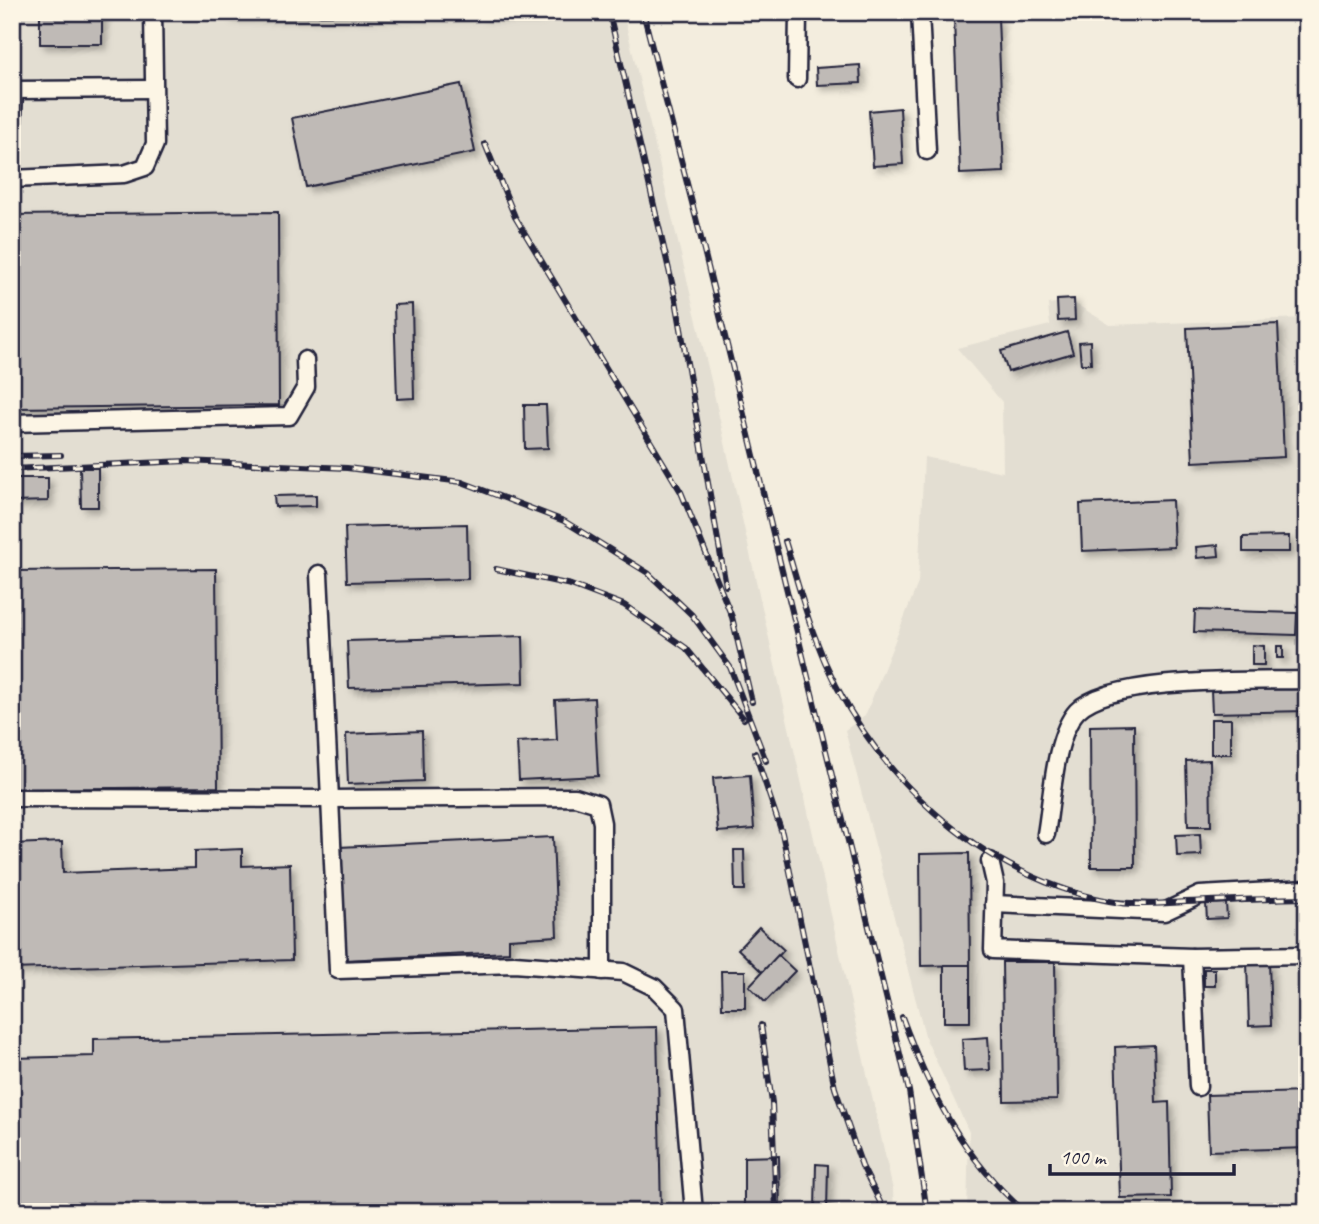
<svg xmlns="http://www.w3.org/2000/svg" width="1319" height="1224" viewBox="0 0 1319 1224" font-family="Caveat,sans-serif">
  <defs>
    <filter id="shadow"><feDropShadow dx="4.5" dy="4.5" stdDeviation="3.5" flood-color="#0004"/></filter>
  </defs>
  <rect width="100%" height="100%" fill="#f3edde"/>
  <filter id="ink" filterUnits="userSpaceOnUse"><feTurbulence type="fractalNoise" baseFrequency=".0143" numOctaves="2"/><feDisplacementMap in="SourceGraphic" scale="14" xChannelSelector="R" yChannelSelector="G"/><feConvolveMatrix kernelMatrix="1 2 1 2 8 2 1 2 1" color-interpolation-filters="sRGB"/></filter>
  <g filter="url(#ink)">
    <g fill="#e3ded2">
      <path d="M12 12H623L710 376 893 1190 894 1212H12Z"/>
      <path d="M1071 301 1110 325 1307 318V1212H967L969 1132 926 1039 845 730 865 716 918 583 924 457 1003 472 1002 402 957 348 1050 325 1048 304Z"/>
    </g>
    <g fill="#bfbab6" stroke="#22223b" stroke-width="2" filter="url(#shadow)">
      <rect x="40" y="12" width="62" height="32"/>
      <path d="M229 12H472V14L229 16Z"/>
      <rect x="481" y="12" width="56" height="3"/>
      <path d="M998 17 1004 172 960 174 954 19Z"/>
      <path d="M860 65 861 83 817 85 816 68Z"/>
      <path d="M461 84 475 152 306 187 292 118Z"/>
      <path d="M900 108 903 164 873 166 869 111Z"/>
      <path d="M278 212 279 405 12 408V215Z"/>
      <path d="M1074 299 1075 320 1058 321 1057 300Z"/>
      <path d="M412 304 414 398 397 399 394 305Z"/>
      <path d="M1278 324 1284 457 1193 462 1187 328Z"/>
      <path d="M1067 332 1073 353 1008 372 1001 351Z"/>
      <path d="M1090 341 1091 364H1081L1079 342Z"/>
      <path d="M524 405H546L548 448 525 449Z"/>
      <path d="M80 468H98V507H81Z"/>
      <path d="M12 478H48V501L12 502Z"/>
      <path d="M316 495V506L275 507 274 496Z"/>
      <path d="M1172 500 1174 547 1082 551 1080 504Z"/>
      <path d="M467 524 468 579 347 582 345 527Z"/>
      <path d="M1289 536V552H1243V537Z"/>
      <path d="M1218 545 1219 556 1197 558 1196 547Z"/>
      <path d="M216 569 218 787 12 789V571Z"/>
      <path d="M1195 610 1297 613 1296 635 1194 632Z"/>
      <path d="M523 636 524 683 349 688 347 641Z"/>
      <path d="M1252 645 1264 646V665H1252Z"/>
      <rect x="1277" y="646" width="6" height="12"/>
      <path d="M1307 689V711L1212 713 1211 690Z"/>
      <path d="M594 698 598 776 519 780 517 742 557 740 555 700Z"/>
      <rect x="1211" y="719" width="20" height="35"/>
      <path d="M1134 725 1135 867H1091L1090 726Z"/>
      <path d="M422 731 423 781 348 784 346 734Z"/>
      <path d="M1210 760 1211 826H1188L1186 761Z"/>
      <path d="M750 775 754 829 718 832 713 778Z"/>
      <path d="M1200 834 1201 855 1177 856 1176 835Z"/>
      <path d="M553 837 557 936 509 939V952L344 960 339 847Z"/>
      <path d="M62 842 63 873 195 868V851L242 849V866L290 864 292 960 12 969V844Z"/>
      <path d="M734 850H744L745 890H735Z"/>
      <path d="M969 853 970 965 921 966 920 854Z"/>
      <path d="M1226 903 1227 918 1207 919 1206 904Z"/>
      <path d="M759 927 784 950 763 973 738 949Z"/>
      <path d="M778 955 795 971 765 1002 749 986Z"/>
      <path d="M1269 961 1271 1025 1249 1026 1247 962Z"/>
      <path d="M1002 962H1055L1057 1100 1004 1101Z"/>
      <rect x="944" y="965" width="26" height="57"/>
      <rect x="1204" y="969" width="11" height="17"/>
      <path d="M721 971H745V1008H722Z"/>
      <path d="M657 1027 661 1212H12V1058L94 1056V1039Z"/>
      <path d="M988 1037 990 1070 964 1071 962 1039Z"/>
      <path d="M1154 1045 1156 1103 1169 1102 1171 1197 1120 1198 1115 1047Z"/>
      <path d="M1306 1092 1307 1148 1209 1151 1207 1095Z"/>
      <path d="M779 1156 780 1212H744V1157Z"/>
      <path d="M816 1164 828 1165 827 1210H815Z"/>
    </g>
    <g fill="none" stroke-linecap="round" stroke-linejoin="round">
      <g stroke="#22223b" stroke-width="21">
        <g id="minor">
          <path d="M920 12 927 151"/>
          <path d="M797 79 798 12"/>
          <path d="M12 90 153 89"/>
          <path d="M12 142 14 90"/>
          <path d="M12 179 124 174 145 167 155 144 153 12"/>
          <path d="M12 423 289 416 306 387 305 360"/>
          <path d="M319 574 330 799 575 797 598 804 602 823V971"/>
          <path d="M12 798 330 799 338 970 514 964 623 972 654 987 676 1009 694 1212"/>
          <path d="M1046 834C1052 801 1054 736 1077 711 1110 676 1258 681 1307 680"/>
          <path d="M990 861 995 883 993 950 1192 957 1307 955"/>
          <path d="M994 904 1164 912 1200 895 1307 889"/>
          <path d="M1192 957 1198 1087"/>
        </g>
      </g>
      <use href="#minor" stroke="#fcf5e5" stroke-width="16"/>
      <g stroke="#22223b" stroke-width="6">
        <g id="rail">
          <path d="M609 12 676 300 726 586"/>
          <path d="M643 12 699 230 909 1091 927 1212"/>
          <path d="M485 144 515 217 681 492 732 617 752 702"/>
          <path d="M12 456 61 455"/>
          <path d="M12 469 186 461 347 468 462 482 564 521 648 573 692 615 730 667 766 761"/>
          <path d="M785 541C795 573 803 606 815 637 863 769 980 881 1121 903 1142 906 1164 903 1185 902 1225 900 1266 899 1307 898"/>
          <path d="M496 569 571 585 624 605 686 648 744 719"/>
          <path d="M755 753 782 833 835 1088 862 1166 885 1212"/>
          <path d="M902 1017C930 1093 963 1158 1025 1212"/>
          <path d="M761 1025 772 1103 776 1212"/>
        </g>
      </g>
      <use href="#rail" stroke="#fcf5e5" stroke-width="3.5" stroke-dasharray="10" stroke-linecap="butt"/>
    </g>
  </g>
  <rect width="1319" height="1224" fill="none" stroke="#fcf5e5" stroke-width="42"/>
  <rect x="21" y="21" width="1277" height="1182" fill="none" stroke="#22223b" stroke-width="2.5" filter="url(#ink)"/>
  <path d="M1050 1164v10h184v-10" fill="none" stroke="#22223b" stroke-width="3.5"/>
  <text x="1060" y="1164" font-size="21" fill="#22223b" stroke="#fcf5e5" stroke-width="5" paint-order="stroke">100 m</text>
</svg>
